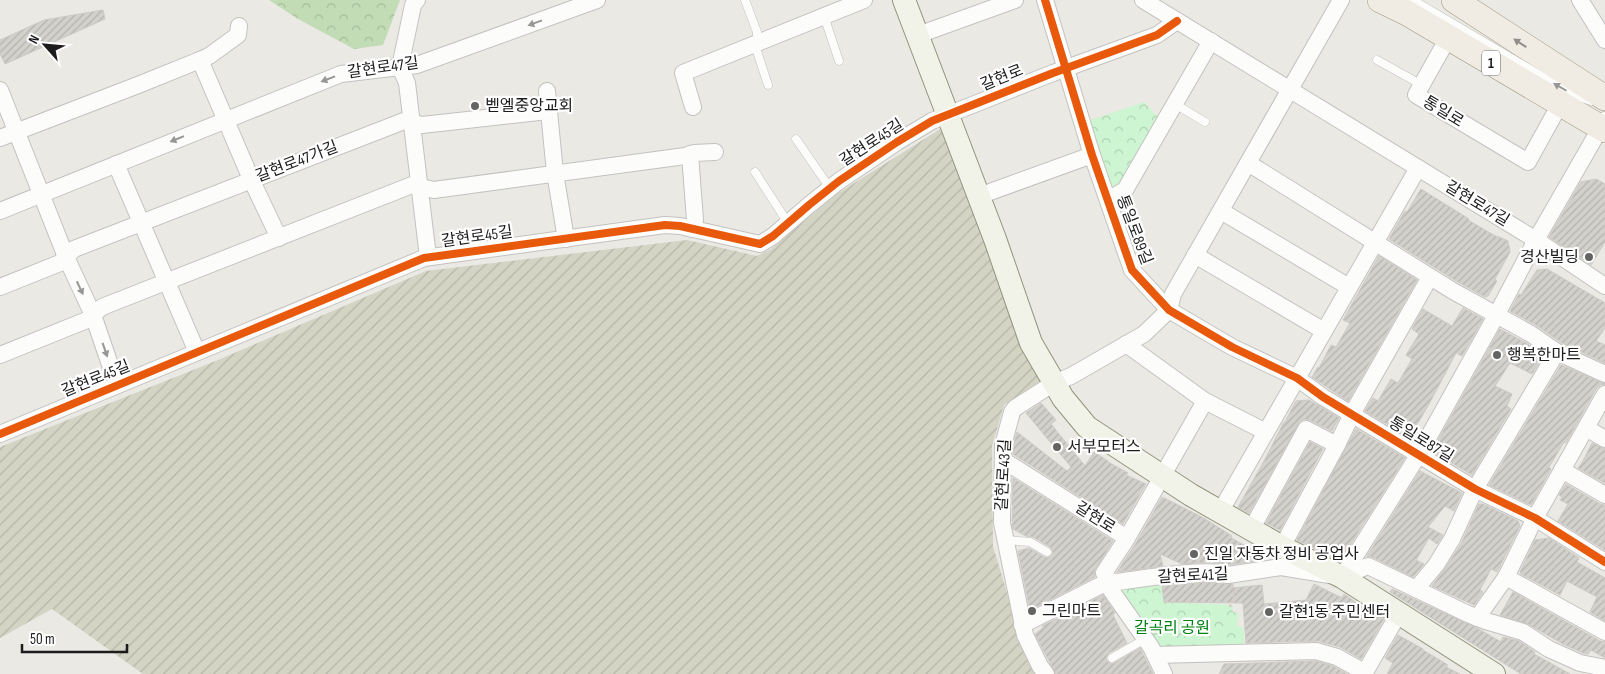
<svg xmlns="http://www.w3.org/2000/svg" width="1605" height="674" viewBox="0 0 1605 674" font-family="'Sofia Sans Condensed','Noto Sans KR',sans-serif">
  <defs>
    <pattern id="construction-furrows" width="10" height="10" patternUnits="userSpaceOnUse" patternTransform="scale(1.25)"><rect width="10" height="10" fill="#d4d4c5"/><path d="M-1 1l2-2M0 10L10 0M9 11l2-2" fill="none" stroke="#b5b5a9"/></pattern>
    <pattern id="forest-crowns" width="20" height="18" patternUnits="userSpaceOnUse" patternTransform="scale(1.25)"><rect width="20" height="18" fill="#c2dcb6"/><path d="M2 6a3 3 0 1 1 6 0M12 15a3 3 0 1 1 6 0" fill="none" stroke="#a6bc9c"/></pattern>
    <pattern id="park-crowns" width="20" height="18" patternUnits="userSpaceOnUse" patternTransform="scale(1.25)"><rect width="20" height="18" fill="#cef5d1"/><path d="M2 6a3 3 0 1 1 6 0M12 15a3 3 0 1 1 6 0" fill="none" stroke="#b0d1b3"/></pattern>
    <pattern id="building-hatch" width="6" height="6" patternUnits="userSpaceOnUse" patternTransform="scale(1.25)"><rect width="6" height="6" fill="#d3d1cc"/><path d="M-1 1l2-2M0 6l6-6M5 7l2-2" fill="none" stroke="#b5b3af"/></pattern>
  </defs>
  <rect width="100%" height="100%" fill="#eae9e4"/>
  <path fill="url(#construction-furrows)" d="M945 126 1045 381 1004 405 992 446 993 546 1016 623 1039 674H143L52 609 0 638V447L218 360 426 271 687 240 757 256 771 249 835 195Z"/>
  <path fill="url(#forest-crowns)" d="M269 0H400L383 45 354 49 298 19Z"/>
  <g fill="url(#park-crowns)">
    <path d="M1144 102 1160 119 1122 186 1110 192 1088 121Z"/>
    <path d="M1161 585 1165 602 1232 605 1233 612 1239 613 1237 627H1243L1245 649 1155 655 1120 589Z"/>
  </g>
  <g fill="url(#building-hatch)" stroke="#cecac5">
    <path d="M103 10 105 19 5 64 0 54V40L44 20Z"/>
    <path d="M1596 179 1605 184V242L1591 265 1549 237 1581 182Z"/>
    <path d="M1421 189 1469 219 1468 220 1497 237V236L1508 241 1510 252 1495 279 1497 281 1488 296 1485 297 1458 282 1389 239 1405 211 1407 212Z"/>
    <path d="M1379 256 1417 280 1348 401 1312 377 1318 367 1319 368 1331 345 1336 347 1350 323 1343 320Z"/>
    <path d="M1547 269 1605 303V328L1596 341 1605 345V363L1562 343 1536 325 1510 311 1519 294 1521 295 1537 270Z"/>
    <path d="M1463 308 1483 319 1462 356 1456 353 1428 406 1410 436H1407L1365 411 1373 398 1378 401 1391 379 1398 383 1412 359 1406 355 1419 334 1412 329 1423 309 1452 326Z"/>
    <path d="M1500 329 1526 343 1544 355 1532 374 1510 363 1495 386 1512 394 1507 406 1511 409 1472 475 1432 451Z"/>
    <path d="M1561 365 1605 384 1600 385 1596 389 1566 443 1564 442 1549 467 1551 469 1531 505 1489 485Z"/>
    <path d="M1309 400 1339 418 1332 431 1310 420 1305 419 1300 421 1249 513 1238 507 1263 463 1284 422H1285L1296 401Z"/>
    <path d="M1041 403 1056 420 1051 424 1085 466 1094 452 1108 461V462L1128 473 1126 475 1146 484 1123 524 1013 454V446L1017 432 1067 471 1071 467 1026 413Z"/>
    <path d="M1356 429 1405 458 1340 561 1297 540Z"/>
    <path d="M1310 442 1323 449 1280 530 1266 523Z"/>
    <path d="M1592 443 1605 449V483L1578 468 1583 461Z"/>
    <path d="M1420 471 1462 493 1454 511 1445 506 1428 527 1443 535 1437 544 1429 538 1416 560 1424 564 1413 577 1372 557 1367 556Z"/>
    <path d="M1013 478 1113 541 1096 568 1094 572 1095 577 1030 610 1018 551 1029 548 1046 558 1052 555 1053 552 1050 547 1033 537 1026 536 1013 529 1012 524 1014 522 1012 521 1013 505H1012Z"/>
    <path d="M1566 484 1600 504 1605 505V550L1558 521 1568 504 1560 500 1562 497 1559 495Z"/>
    <path d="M1162 497 1202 517 1232 536 1231 538 1259 553 1255 561 1228 565 1207 562 1182 564 1160 554 1163 566 1117 572 1136 543Z"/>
    <path d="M1479 504H1483L1518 521 1520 526 1497 572 1491 569 1480 590 1483 592 1474 605 1432 586 1444 570 1461 544Z"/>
    <path d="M1549 538 1579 558 1577 562 1605 578V621L1590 612 1597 597 1567 581 1560 595 1521 574 1520 572 1535 540Z"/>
    <path d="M1207 582 1233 584V588L1262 585 1264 604 1306 600 1314 584 1342 598 1344 594 1370 612 1384 619 1361 659 1340 647 1318 641 1246 643 1243 603 1164 602 1162 586Z"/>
    <path d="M1392 589 1477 628 1501 642 1503 637 1519 641 1535 652 1534 654 1570 674H1521L1390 592Z"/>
    <path d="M1513 592 1600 641 1605 642V658L1591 650 1588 654 1583 653 1563 644 1528 624 1500 615Z"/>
    <path d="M1103 595 1115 613 1113 615 1127 643 1109 653 1106 658 1107 661 1112 664 1114 663 1140 648 1153 674H1056L1035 634 1044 627 1042 626Z"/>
    <path d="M1398 635 1423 649V650L1448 665 1446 667 1460 674H1387L1393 663 1385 658Z"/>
    <path d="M1315 661 1333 666 1347 674H1219L1224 664Z"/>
  </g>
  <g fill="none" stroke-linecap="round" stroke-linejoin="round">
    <g stroke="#c3c2c0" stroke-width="9">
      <g id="service">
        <path d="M745 0 757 32V51L768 85"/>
        <path d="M1413 0 1576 96 1591 101"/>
        <path d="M824 16 839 61"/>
        <path d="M1377 60 1422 85"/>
        <path d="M1175 104 1205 122"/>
        <path d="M796 139 830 188"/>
        <path d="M755 172 788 223"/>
        <path d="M1005 540 1030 542 1047 552"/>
        <path d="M1112 658 1145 639"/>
      </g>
    </g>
    <g stroke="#c3c2c0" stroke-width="18">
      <g id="minor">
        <path d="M417 0 413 5 400 67 407 83 428 257"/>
        <path d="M1045 0 1092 155 1132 270 1169 310 1232 347 1297 378 1323 397 1475 489 1535 518 1605 562"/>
        <path d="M1143 0 1536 240 1605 286"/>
        <path d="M1580 0 1605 40"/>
        <path d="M918 35 1015 0"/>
        <path d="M1448 38 1416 95 1528 162 1560 104"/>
        <path d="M200 60 251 179 279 238"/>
        <path d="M0 90 66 257 93 315 117 385"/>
        <path d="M547 91 555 173 566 239"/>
        <path d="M693 107 683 73 864 0"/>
        <path d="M0 138 138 85 200 60 209 56 238 35 239 26"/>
        <path d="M690 154 695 220 692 229"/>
        <path d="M1248 163 1453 291 1531 334 1557 352 1605 374"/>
        <path d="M116 164 197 352"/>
        <path d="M979 196 1092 155"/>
        <path d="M1108 200 1125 190 1211 41"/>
        <path d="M0 211 341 74 417 65 597 0"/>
        <path d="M1221 211 1349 287"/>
        <path d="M1195 255 1324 331"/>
        <path d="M0 287 60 263 74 249 404 121 422 125 548 111"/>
        <path d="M1126 344 1205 401 1266 432"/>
        <path d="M0 355 87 320 102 307 412 185 434 190 685 156 694 153 715 152"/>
        <path d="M1586 428 1605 439"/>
        <path d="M0 434 424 258 665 225 680 226 760 244 773 236 809 205 839 181 897 142 932 121 1053 73 1157 35 1177 21"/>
        <path d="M1003 460 1127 538"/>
        <path d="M1562 470 1605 495"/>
        <path d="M1220 512 1418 168"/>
        <path d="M1251 530 1306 429 1337 445"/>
        <path d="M1282 547 1337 445 1352 414 1430 277"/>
        <path d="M1342 577 1419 454 1497 314 1536 240 1605 120"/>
        <path d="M1506 577 1605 632"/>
        <path d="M1109 581 1104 573 1127 538 1205 401"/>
        <path d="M1106 583 1151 647 1164 674"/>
        <path d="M1416 589 1436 565 1452 539 1475 489 1557 352"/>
        <path d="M1477 618 1506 577 1535 518 1605 394"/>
        <path d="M1022 625 1109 581 1117 582C1138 579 1212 567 1228 575L1281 567 1342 577 1368 566 1468 614 1486 621 1523 632 1549 649 1580 663 1605 668"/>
        <path d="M1155 655 1316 651 1337 657 1364 672"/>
        <path d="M1046 674 1040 666 1025 635 1002 523 1003 445 1012 412 1015 408 1054 383 1071 376 1144 334 1169 310 1173 294 1341 0"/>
        <path d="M1364 674 1399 613"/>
      </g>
    </g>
    <g stroke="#91957c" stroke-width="24">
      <path id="secondary" d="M904 0 995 239 1031 343 1063 398 1087 427 1191 495 1282 547 1342 577 1494 674"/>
    </g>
    <g stroke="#a09881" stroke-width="26">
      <g id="primary">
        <path d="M1380 0 1407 13 1605 130"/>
        <path d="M1454 0 1605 98"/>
      </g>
    </g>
    <path stroke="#d7c8c3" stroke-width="2.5" stroke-dasharray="2.5 2.5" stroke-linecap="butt" d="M1230 607 1235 588"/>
    <use href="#service" stroke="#fcfcfb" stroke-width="8"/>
    <use href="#minor" stroke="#fcfcfb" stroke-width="16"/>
    <use href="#secondary" stroke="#f2f3e8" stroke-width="22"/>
    <use href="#primary" stroke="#f0ece3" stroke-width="25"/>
    <g stroke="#fff" stroke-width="11">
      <g id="cycleway">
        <path d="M1045 0 1092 155 1132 270 1169 310 1232 347 1297 378 1323 397 1475 489 1535 518 1605 562"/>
        <path d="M0 434 424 258 665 225 680 226 760 244 773 236 809 205 839 181 897 142 932 121 1053 73 1157 35 1177 21"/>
      </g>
    </g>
    <use href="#cycleway" stroke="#e8590c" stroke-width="8"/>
  </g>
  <defs><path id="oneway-solid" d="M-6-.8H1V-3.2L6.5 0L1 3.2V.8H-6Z" transform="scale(1.25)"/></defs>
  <g fill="#979797">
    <use href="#oneway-solid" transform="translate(535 23) rotate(160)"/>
    <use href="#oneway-solid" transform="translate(328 79) rotate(159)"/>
    <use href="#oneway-solid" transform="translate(1560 87) rotate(-150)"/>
    <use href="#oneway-solid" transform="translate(177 139) rotate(158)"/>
    <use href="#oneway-solid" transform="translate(80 288) rotate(65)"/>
    <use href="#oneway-solid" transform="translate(105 350) rotate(71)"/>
  </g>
  <use fill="#918e89" href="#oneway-solid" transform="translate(1520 43) rotate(-147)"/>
  <g fill="#646462" stroke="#fff" stroke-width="2">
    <circle cx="475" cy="106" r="5"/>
    <circle cx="1589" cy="257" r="5"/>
    <circle cx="1497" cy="355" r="5"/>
    <circle cx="1057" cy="447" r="5"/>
    <circle cx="1194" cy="554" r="5"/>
    <circle cx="1032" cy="611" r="5"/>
    <circle cx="1269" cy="612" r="5"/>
  </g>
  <g text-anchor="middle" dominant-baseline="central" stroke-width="4.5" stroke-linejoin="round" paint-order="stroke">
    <rect fill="#fff" stroke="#606060" stroke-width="1" x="1482" y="50.5" width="18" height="25" rx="4"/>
    <g font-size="15" font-weight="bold" fill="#1c1c1c">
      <text x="1491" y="63">1</text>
    </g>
    <g font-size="16" fill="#1c1c1c" stroke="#fff">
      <text transform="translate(383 68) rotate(-8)">갈현로47길</text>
      <text transform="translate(1002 78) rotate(-22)">갈현로</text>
      <text transform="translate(1443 112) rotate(31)">통일로</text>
      <text transform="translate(872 143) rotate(-33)">갈현로45길</text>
      <text transform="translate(297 162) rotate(-21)">갈현로47가길</text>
      <text transform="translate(1477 204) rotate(31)">갈현로47길</text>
      <text transform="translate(1134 230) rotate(69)">통일로89길</text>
      <text transform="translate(477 237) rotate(-8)">갈현로45길</text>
      <text transform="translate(96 379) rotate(-22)">갈현로45길</text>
      <text transform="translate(1421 440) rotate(31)">통일로87길</text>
      <text transform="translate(1004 475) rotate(-87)">갈현로43길</text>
      <text transform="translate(1095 518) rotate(32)">갈현로</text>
      <text transform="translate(1193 576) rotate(-3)">갈현로41길</text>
    </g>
    <g font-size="16" fill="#1c1c1c" stroke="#fff" text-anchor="start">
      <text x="485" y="106">벧엘중앙교회</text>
      <text x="1579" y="257" text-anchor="end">경산빌딩</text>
      <text x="1507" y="355">행복한마트</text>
      <text x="1067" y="447">서부모터스</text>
      <text x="1204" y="554">진일 자동차 정비 공업사</text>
      <text x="1042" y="611">그린마트</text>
      <text x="1279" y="612">갈현1동 주민센터</text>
    </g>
    <g font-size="16" fill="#028114" stroke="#fff">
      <text x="1172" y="628">갈곡리 공원</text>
    </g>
  </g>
  <g transform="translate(45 45) rotate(297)" stroke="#ffffff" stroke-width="4" paint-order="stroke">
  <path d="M0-4L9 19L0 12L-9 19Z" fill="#1c1c1c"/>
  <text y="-8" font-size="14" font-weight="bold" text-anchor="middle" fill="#1c1c1c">N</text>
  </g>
  <path d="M22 644v8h105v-8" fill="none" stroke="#1c1c1c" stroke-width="2.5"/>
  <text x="30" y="644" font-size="15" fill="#1c1c1c" stroke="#ffffff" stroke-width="4" paint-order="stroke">50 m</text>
</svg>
